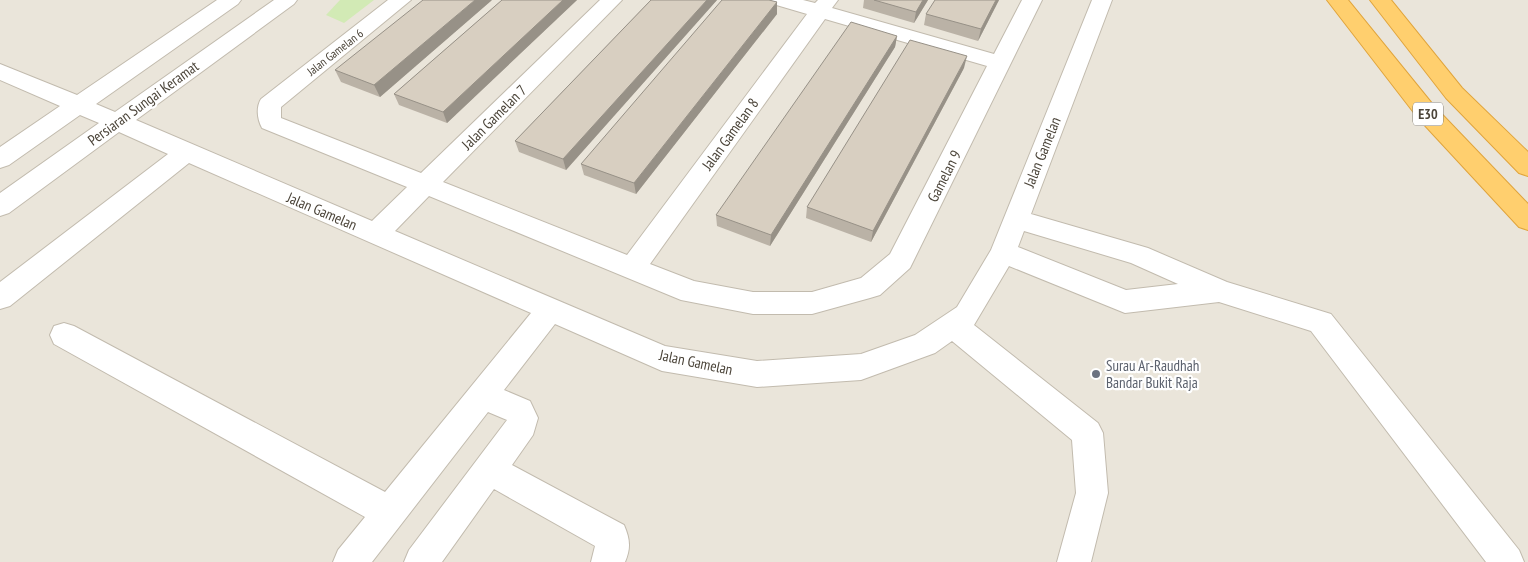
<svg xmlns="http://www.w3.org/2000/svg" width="1528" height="562" viewBox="0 0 1528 562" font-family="'PT Sans Narrow',sans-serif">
  <rect width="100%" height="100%" fill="#f6f3ec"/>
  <rect fill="#eae5da" x="0" y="0" width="1528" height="562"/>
  <path fill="#d2eab5" d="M340 0H374L344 23 326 15Z"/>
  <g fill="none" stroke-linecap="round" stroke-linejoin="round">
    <g stroke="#c2bbae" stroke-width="2">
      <path id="minor" d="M217 0H241L238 4 96 104 115 112 274 0H297L294 4 136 120 372 221 407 187 262 128C257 119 256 107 261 99L388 0H411L281 107V118L421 173 600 0H622L443 182 627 255 807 14 773 4 770 0H803L815 3 818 0H838L832 8 994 54 1022 0H1042L910 268 880 295 870 298 812 314H753L681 300 429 196 395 231 665 346 757 361 861 354 915 335 957 307 991 250 1092 0H1112L1031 214 1148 248 1227 282 1331 314 1519 550 1524 562H1486L1311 331 1219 302 1125 313 1009 266 974 325 1098 423 1103 433 1108 493 1091 562H1057L1076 493 1072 440 952 341 935 353 861 380 757 387 662 371 555 324 504 390 530 401 538 418 533 435 512 465 624 525C630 539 631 548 625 562H591L595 546 494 489 442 562H404L409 550 507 420 488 412 372 562H333L338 550 365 517 54 344 50 335 54 326 64 323 74 326 385 492 531 313 189 163 10 306 0 309V282L168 154 119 132 9 213 0 216V193L99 123 80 115 9 165 0 168V147L60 106 0 80V64L77 95ZM825 19 987 66 890 254 861 278 812 292H753L694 281 650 264ZM1024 231 1131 263 1178 284 1126 290 1018 247Z"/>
    </g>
    <g stroke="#e0a43c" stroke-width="2">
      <g id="highway">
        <path d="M1327 0H1348L1434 106 1528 204V230L1519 227 1418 118Z"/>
        <path d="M1370 0H1391L1462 88 1528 152V176L1519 173 1446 98Z"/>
      </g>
    </g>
    <use href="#minor" fill="#fff" fill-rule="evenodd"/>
    <use href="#highway" fill="#ffcf6e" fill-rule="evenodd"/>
  </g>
  <g fill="#bab2a6">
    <path d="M492 0 380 97 341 82 335 70Z"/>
    <path d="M502 0H577L447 123 399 105 394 94Z"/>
    <path d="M651 0H717L566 170 519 152 515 141Z"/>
    <path d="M864 0H928L914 23 863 8Z"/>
    <path d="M999 0 978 41 924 25 926 14Z"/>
    <path d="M777 2V14L636 194 584 175 581 164Z"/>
    <path d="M897 36 895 47 770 246 717 226 716 215Z"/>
    <path d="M964 68 871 242 806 218 807 207Z"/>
  </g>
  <g fill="#979187">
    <path d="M475 0H492L380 97 374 85Z"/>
    <path d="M563 0H577L447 123 443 112Z"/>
    <path d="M707 0H717L566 170 563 159Z"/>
    <path d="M923 0H928L914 23 916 12Z"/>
    <path d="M996 0H999L978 41 981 29Z"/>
    <path d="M777 2V14L636 194 634 183Z"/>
    <path d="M897 36 895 47 770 246 771 235Z"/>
    <path d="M967 56 964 68 871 242 873 231Z"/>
  </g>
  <g fill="#d8cfc1" stroke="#979187">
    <path d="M423 0H475L374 85 335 70Z"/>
    <path d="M502 0H563L443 112 394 94Z"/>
    <path d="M651 0H707L563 159 515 141Z"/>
    <path d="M722 0H769L777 2 634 183 581 164Z"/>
    <path d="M874 0H923L916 12Z"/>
    <path d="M935 0H996L981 29 926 14Z"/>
    <path d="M851 22 897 36 771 235 716 215Z"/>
    <path d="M910 40 967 56 873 231 807 207Z"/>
  </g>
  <circle fill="#6b7280" stroke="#fff" stroke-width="2" cx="1096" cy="374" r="5"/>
  <g text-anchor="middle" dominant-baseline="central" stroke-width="4.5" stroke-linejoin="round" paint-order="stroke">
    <g font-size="12" fill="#4b4439" stroke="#fff">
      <text transform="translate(335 52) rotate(-38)">Jalan Gamelan 6</text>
    </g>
    <rect fill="#fff" stroke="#817c74" stroke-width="1" x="1413" y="102.5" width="30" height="23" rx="4"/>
    <g font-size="14" font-weight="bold" fill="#4b4439">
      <text x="1428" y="114">E30</text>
    </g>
    <g font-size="15" fill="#4b4439" stroke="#fff">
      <text transform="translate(143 103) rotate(-36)">Persiaran Sungai Keramat</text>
      <text transform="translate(494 117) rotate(-45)">Jalan Gamelan 7</text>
      <text transform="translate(730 134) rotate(-54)">Jalan Gamelan 8</text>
      <text transform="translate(1042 152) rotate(-68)">Jalan Gamelan</text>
      <text transform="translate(944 176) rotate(-63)">Gamelan 9</text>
      <text transform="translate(322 211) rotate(23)">Jalan Gamelan</text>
      <text transform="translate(696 362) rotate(12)">Jalan Gamelan</text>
    </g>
    <g font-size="15" fill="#5b616d" stroke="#fff" text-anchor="start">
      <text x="1106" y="365">Surau Ar-Raudhah<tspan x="1106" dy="17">Bandar Bukit Raja</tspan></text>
    </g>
  </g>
</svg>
